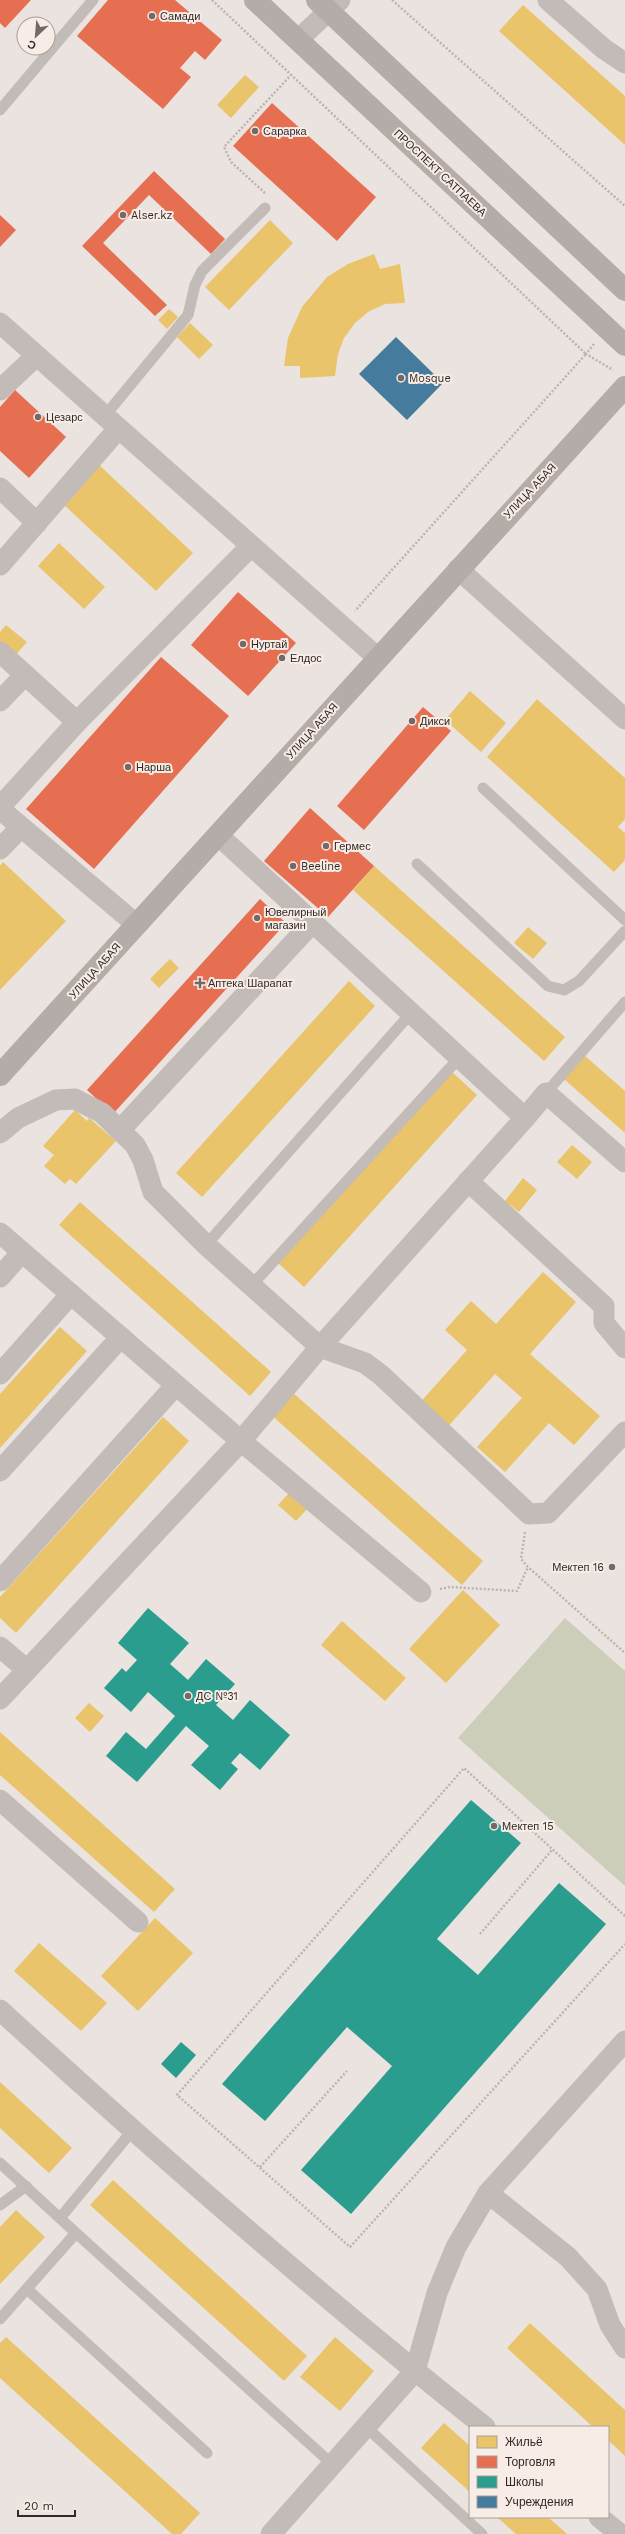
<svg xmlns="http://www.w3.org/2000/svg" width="625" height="2534" viewBox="0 0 625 2534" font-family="'Work Sans',sans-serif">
  <rect width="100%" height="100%" fill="#eae3df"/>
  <path fill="#cdceba" d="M565 1618 625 1671V1886L458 1738Z"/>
  <g fill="#e9c46a">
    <path d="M523 5 625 96V145L499 31Z"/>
    <path d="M245 75 259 87 231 118 217 105Z"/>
    <path d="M270 220 293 243 229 310 205 287Z"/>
    <path d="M374 254 380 269 400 264 405 303 385 304 368 312 355 323 344 338 338 354 335 376 300 378V366H284L288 338 302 307 327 277 348 264Z"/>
    <path d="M169 309 178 317 167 329 158 320Z"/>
    <path d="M190 323 213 345 199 359 177 337Z"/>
    <path d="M98 464 193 553 156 591 61 502Z"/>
    <path d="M59 543 105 587 84 609 38 566Z"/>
    <path d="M6 625 27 642 14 657 0 645V632Z"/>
    <path d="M470 691 506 723 481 752 445 720Z"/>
    <path d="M537 699 625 778V819L618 827 625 833V860L614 872 487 757Z"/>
    <path d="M3 862 66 921 0 990V866Z"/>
    <path d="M374 866 565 1037 544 1061 353 890Z"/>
    <path d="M528 927 547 943 533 959 514 943Z"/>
    <path d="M170 959 179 968 159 988 150 979Z"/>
    <path d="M349 981 375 1006 202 1197 176 1173Z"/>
    <path d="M585 1056 625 1091V1133L564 1079Z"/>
    <path d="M451 1071 477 1095 304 1287 278 1263Z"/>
    <path d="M75 1110 87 1121 89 1118 116 1141 76 1184 70 1179 65 1184 44 1166 54 1155 43 1146Z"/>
    <path d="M572 1145 592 1162 577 1179 557 1162Z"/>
    <path d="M523 1178 537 1190 519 1212 505 1201Z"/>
    <path d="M80 1202 271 1372 250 1396 59 1225Z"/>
    <path d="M543 1272 576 1302 530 1354 600 1416 574 1445 549 1423 505 1472 477 1447 522 1398 495 1374 444 1431 417 1406 467 1350 445 1330 471 1301 496 1324Z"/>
    <path d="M60 1327 87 1351 0 1448V1394Z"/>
    <path d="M291 1391 483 1561 462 1585 270 1414Z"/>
    <path d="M163 1417 189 1441 16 1633 0 1618V1597Z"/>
    <path d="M291 1491 309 1507 296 1521 278 1505Z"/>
    <path d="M463 1590 500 1625 446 1683 409 1649Z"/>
    <path d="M342 1621 406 1678 385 1701 321 1645Z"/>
    <path d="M89 1703 104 1716 90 1732 75 1718Z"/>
    <path d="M0 1732 175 1889 154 1912 0 1775Z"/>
    <path d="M155 1918 193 1953 138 2011 101 1976Z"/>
    <path d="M39 1943 107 2003 81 2031 14 1971Z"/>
    <path d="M0 2082 72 2148 49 2173 0 2128Z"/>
    <path d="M113 2180 307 2356 284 2381 90 2205Z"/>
    <path d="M16 2210 45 2237 0 2284V2227Z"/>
    <path d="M530 2323 625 2410V2456L608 2440V2427H593L507 2348Z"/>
    <path d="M6 2337 200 2513 181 2534H172L0 2378V2343Z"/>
    <path d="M335 2337 374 2371 340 2411 300 2377Z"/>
    <path d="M444 2423 470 2446V2492L421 2448Z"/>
    <path d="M497 2517H548L567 2534H516Z"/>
  </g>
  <g fill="#e76f51">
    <path d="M0 0H31L5 28 0 23Z"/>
    <path d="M108 0H175L222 40 205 60 195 51 180 68 191 77 163 109 77 36Z"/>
    <path d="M272 103 376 197 337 241 233 146Z"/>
    <path d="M154 171 225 239 211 254 149 195 103 243 167 305 155 316 82 246Z"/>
    <path d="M0 215 16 230 0 247Z"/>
    <path d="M15 390 66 437 29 478 0 451V407Z"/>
    <path d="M238 592 296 643 248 696 191 645Z"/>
    <path d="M161 657 229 716 94 869 26 809Z"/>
    <path d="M423 707 451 731 364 830 337 806Z"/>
    <path d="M310 808 374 866 328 917 264 861Z"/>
    <path d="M260 899 286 923 113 1114 87 1090Z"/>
  </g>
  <g fill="#2a9d8f">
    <path d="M148 1608 189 1643 170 1664 188 1680 206 1659 235 1684 216 1705 233 1720 250 1700 290 1735 260 1770 240 1753 231 1763 238 1769 220 1790 191 1765 209 1746 186 1726 137 1782 106 1756 126 1732 146 1749 175 1716 148 1692 131 1712 104 1688 122 1668 126 1672 137 1660 118 1643Z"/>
    <path d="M471 1800 521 1843 437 1939 478 1975 559 1883 606 1924 351 2214 301 2170 392 2066 347 2027 265 2121 222 2084Z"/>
    <path d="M181 2042 196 2055 176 2078 161 2064Z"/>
  </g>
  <path fill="#457b9d" d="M396 337 443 383 407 420 359 374Z"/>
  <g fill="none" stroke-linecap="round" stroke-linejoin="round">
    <g stroke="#bbb4b0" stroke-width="2.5" stroke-dasharray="2 2" stroke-linecap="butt">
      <path d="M212 0 586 354 355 611"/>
      <path d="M392 0 625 206"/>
      <path d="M265 193 231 162 224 147 291 75"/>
      <path d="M594 344 586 354 613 370"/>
      <path d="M525 1532 521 1559 528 1567 625 1653"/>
      <path d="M440 1589 450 1587 517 1591 528 1567"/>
      <path d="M625 1916 464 1768 177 2095 350 2247 625 1944"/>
      <path d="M480 1934 552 1850"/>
      <path d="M260 2167 347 2071"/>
    </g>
    <g stroke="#c2bbb8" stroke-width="11">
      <path d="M0 110 93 0"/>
      <path d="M104 417 188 315 195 285 202 271 265 208"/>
      <path d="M483 788 625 920"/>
      <path d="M417 864 548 986 564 990 579 981 625 931"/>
      <path d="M546 1093 625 1002"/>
      <path d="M206 1245 411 1013"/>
      <path d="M251 1286 459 1058"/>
      <path d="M0 2163 76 2233"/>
      <path d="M0 2205 26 2186"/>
      <path d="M60 2218 132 2131"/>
      <path d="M27 2289 207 2453"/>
      <path d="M0 2319 76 2233 332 2464"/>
      <path d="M365 2426 482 2534"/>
    </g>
    <g stroke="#c2bbb8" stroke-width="21">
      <path d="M548 0 604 49 625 63"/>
      <path d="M298 40 340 0"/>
      <path d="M0 323 378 658"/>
      <path d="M0 390 36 356"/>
      <path d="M0 488 37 523"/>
      <path d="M0 565 118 429"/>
      <path d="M458 569 625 719"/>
      <path d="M0 652 77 722 0 807"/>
      <path d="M0 701 25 675"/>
      <path d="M77 722 251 546"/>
      <path d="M0 809 137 925"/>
      <path d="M0 849 21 827"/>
      <path d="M525 1118 546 1093 625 1162"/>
      <path d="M120 1130 313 922"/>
      <path d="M0 1133 18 1118 56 1100 75 1099 102 1113 135 1145 143 1160 153 1192 206 1245 320 1347 525 1118 218 835"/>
      <path d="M468 1181 604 1306V1323L625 1348"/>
      <path d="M0 1233 241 1441 421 1592"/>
      <path d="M0 1277 22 1252"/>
      <path d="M0 1374 71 1294"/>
      <path d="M0 1471 121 1337"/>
      <path d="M0 1581 176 1385"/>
      <path d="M0 1647 27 1670"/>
      <path d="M0 1699 241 1441 320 1347 365 1363 381 1375 529 1514 548 1513 625 1432"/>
      <path d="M0 1800 138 1922"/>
      <path d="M0 2010C157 2154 318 2294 485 2427"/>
      <path d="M488 2193 568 2257 597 2289 610 2325 625 2348"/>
      <path d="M599 2517 620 2534"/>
      <path d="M271 2534 415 2371 437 2293 456 2247 488 2193 625 2041"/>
    </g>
    <g stroke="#b3aca9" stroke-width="22">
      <path d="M255 0 625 345"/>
      <path d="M317 0 625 290"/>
      <path d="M0 1075 625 387"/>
    </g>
  </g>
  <g fill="#736a67" stroke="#f7ede6" stroke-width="1.5">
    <circle cx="152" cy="16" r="4"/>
    <circle cx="255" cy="131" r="4"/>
    <circle cx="123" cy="215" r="4"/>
    <circle cx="401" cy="378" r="4"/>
    <circle cx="38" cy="417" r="4"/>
    <circle cx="243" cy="644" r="4"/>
    <circle cx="282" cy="658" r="4"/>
    <circle cx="412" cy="721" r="4"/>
    <circle cx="128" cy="767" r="4"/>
    <circle cx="326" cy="846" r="4"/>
    <circle cx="293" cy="866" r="4"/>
    <circle cx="257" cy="918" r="4"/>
    <path d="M198 977h4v4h4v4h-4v4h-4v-4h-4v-4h4z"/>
    <circle cx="612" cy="1567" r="4"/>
    <circle cx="188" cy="1696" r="4"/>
    <circle cx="494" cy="1826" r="4"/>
  </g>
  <g text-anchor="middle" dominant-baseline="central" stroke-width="4" stroke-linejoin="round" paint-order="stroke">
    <g font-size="11" fill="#332927" stroke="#f7ede6" text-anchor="start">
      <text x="160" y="16">Самади</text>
      <text x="263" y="131">Сарарка</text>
      <text x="131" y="215">Alser.kz</text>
      <text x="409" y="378">Mosque</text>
      <text x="46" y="417">Цезарс</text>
      <text x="251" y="644">Нуртай</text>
      <text x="290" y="658">Елдос</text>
      <text x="420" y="721">Дикси</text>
      <text x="136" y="767">Нарша</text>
      <text x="334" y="846">Гермес</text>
      <text x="301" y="866">Beeline</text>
      <text x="265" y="912">Ювелирный<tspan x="265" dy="13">магазин</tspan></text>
      <text x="208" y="983">Аптека Шарапат</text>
      <text x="604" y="1567" text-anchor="end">Мектеп 16</text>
      <text x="196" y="1696">ДС №31</text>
      <text x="502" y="1826">Мектеп 15</text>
    </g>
    <g font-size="11" fill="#332927" stroke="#f7ede6">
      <text transform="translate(440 173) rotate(43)">ПРОСПЕКТ САТПАЕВА</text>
      <text transform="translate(530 491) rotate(-47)">УЛИЦА АБАЯ</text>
      <text transform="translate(312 731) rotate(-48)">УЛИЦА АБАЯ</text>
      <text transform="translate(95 971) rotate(-48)">УЛИЦА АБАЯ</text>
    </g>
  </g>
  <rect x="469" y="2426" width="140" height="92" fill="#f7ede6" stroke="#a99f9a"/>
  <rect x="477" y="2436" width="20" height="12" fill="#e9c46a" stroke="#a99f9a"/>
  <text x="505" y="2446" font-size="12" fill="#332927">Жильё</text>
  <rect x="477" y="2456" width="20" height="12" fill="#e76f51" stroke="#a99f9a"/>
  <text x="505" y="2466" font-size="12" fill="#332927">Торговля</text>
  <rect x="477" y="2476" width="20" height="12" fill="#2a9d8f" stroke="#a99f9a"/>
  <text x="505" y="2486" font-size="12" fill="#332927">Школы</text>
  <rect x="477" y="2496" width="20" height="12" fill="#457b9d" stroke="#a99f9a"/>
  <text x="505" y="2506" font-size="12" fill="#332927">Учреждения</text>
  <g transform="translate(36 36) rotate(206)"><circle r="19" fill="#f7ede6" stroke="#a99f9a"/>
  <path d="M0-3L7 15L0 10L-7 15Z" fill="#736a67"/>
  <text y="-6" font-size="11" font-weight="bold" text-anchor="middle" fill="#332927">С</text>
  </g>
  <path d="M18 2510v6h57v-6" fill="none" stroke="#332927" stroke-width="2"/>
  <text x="24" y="2510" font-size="12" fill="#332927" stroke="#f7ede6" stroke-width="3" paint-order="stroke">20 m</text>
</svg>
